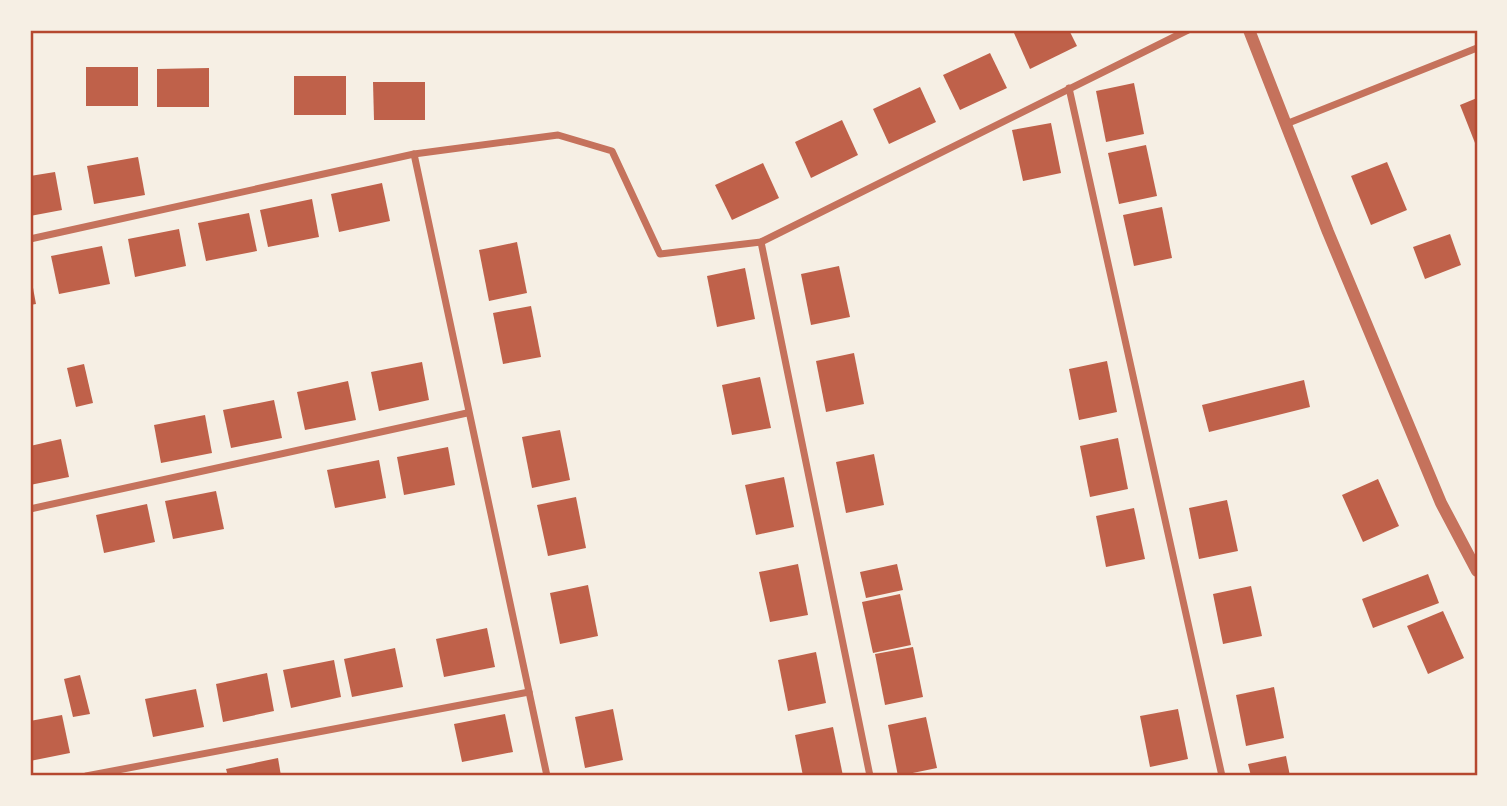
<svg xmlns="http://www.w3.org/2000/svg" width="1507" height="806" viewBox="0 0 1507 806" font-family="Helvetica,sans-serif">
  <rect width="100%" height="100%" fill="#f6efe4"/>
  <g fill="#bf614a">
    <path d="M1021 30H1069L1077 46 1030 69 1014 33Z"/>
    <path d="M990 53 1007 88 960 110 943 75Z"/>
    <rect x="86" y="67" width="52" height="39"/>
    <path d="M209 68V107H157V69Z"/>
    <rect x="294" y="76" width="52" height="39"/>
    <path d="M373 82H425V120H374Z"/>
    <path d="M1134 83 1144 134 1106 142 1096 91Z"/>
    <path d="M920 87 936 122 889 144 873 109Z"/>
    <path d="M1477 98V148L1460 105Z"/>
    <path d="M842 120 858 155 811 178 795 142Z"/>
    <path d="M1051 123 1061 173 1023 181 1012 130Z"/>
    <path d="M1146 145 1157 196 1119 204 1108 153Z"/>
    <path d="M138 157 145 195 94 204 87 166Z"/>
    <path d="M1387 162 1407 210 1371 225 1351 176Z"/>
    <path d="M763 163 779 198 732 220 715 185Z"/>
    <path d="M55 172 62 210 30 216V176Z"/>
    <path d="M382 183 390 221 339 232 331 194Z"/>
    <path d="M312 199 319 237 268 247 260 210Z"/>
    <path d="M1162 207 1172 258 1134 266 1123 215Z"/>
    <path d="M249 213 257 251 206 261 198 223Z"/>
    <path d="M179 229 186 266 135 277 128 239Z"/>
    <path d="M1450 234 1461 265 1425 279 1413 247Z"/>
    <path d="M517 242 527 293 489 301 479 250Z"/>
    <path d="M102 246 110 284 59 294 51 256Z"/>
    <path d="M839 266 850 317 811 325 801 274Z"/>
    <path d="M745 268 755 319 717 327 707 276Z"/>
    <path d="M31 277 36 304 30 305V278Z"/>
    <path d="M531 306 541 357 503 364 493 313Z"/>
    <path d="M854 353 864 404 826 412 816 361Z"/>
    <path d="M1107 361 1117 412 1079 420 1069 369Z"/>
    <path d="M422 362 429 400 379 411 371 372Z"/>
    <path d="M84 364 93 403 76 407 67 368Z"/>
    <path d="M760 377 771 428 732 435 722 385Z"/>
    <path d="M1304 380 1310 407 1209 432 1202 405Z"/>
    <path d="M348 381 356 420 305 430 297 392Z"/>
    <path d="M274 400 282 438 231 448 223 410Z"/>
    <path d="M205 415 212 453 161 463 154 425Z"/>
    <path d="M560 430 570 480 532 488 522 437Z"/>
    <path d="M1118 438 1128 489 1090 497 1080 446Z"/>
    <path d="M61 439 69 477 30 485V446Z"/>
    <path d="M448 447 455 485 404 495 397 457Z"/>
    <path d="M874 454 884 505 846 513 836 462Z"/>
    <path d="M379 460 386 498 335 508 327 470Z"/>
    <path d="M784 477 794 527 756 535 745 485Z"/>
    <path d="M1378 479 1399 526 1363 542 1342 495Z"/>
    <path d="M216 491 224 529 173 539 165 501Z"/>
    <path d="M576 497 586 548 548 556 537 505Z"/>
    <path d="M1227 500 1238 551 1199 559 1189 508Z"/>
    <path d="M147 504 155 542 104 553 96 515Z"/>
    <path d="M1134 508 1145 559 1106 567 1096 516Z"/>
    <path d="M798 564 808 615 770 622 759 572Z"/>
    <path d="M897 564 903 590 866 598 860 572Z"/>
    <path d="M1428 574 1439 603 1373 628 1362 599Z"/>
    <path d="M588 585 598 636 560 644 550 593Z"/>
    <path d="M1251 586 1262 636 1223 644 1213 594Z"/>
    <path d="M900 594 911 645 873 653 862 602Z"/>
    <path d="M1443 611 1464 658 1428 674 1407 626Z"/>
    <path d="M487 628 495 667 444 677 436 639Z"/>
    <path d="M913 647 923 697 885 705 875 654Z"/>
    <path d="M395 648 403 687 352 697 344 659Z"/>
    <path d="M816 652 826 703 788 711 778 660Z"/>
    <path d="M334 660 341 697 291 708 283 670Z"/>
    <path d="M267 673 274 711 223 722 216 684Z"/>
    <path d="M80 675 90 714 73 717 64 679Z"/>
    <path d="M1274 687 1284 738 1246 746 1236 695Z"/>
    <path d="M196 689 204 727 153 737 145 699Z"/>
    <path d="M613 709 623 760 585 768 575 717Z"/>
    <path d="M1178 709 1188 759 1150 767 1140 716Z"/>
    <path d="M505 714 513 752 462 762 454 724Z"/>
    <path d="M62 715 70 753 30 761V721Z"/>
    <path d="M926 717 937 768 898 776 888 725Z"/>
    <path d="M833 727 843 776H803L795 735Z"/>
    <path d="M1286 756 1290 776H1251L1248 764Z"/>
    <path d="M278 758 281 776H228L226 769Z"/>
  </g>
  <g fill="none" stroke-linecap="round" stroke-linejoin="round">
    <g stroke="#c5725c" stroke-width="7">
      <path d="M1069 88 1222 776"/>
      <path d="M1286 124 1477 48"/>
      <path d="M414 154 547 776"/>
      <path d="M30 239 414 154 558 135 612 151 660 254 761 242 1188 30"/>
      <path d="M761 242 870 776"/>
      <path d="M30 509 467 413"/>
      <path d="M86 776 529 692"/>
    </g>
    <path stroke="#c5725c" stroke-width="12" d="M1249 30 1328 232 1441 503 1477 571"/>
  </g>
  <rect width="1507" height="806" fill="none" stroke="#f6efe4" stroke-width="63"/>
  <rect x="32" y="32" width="1444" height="742" fill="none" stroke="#b5482f" stroke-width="2.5"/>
</svg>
